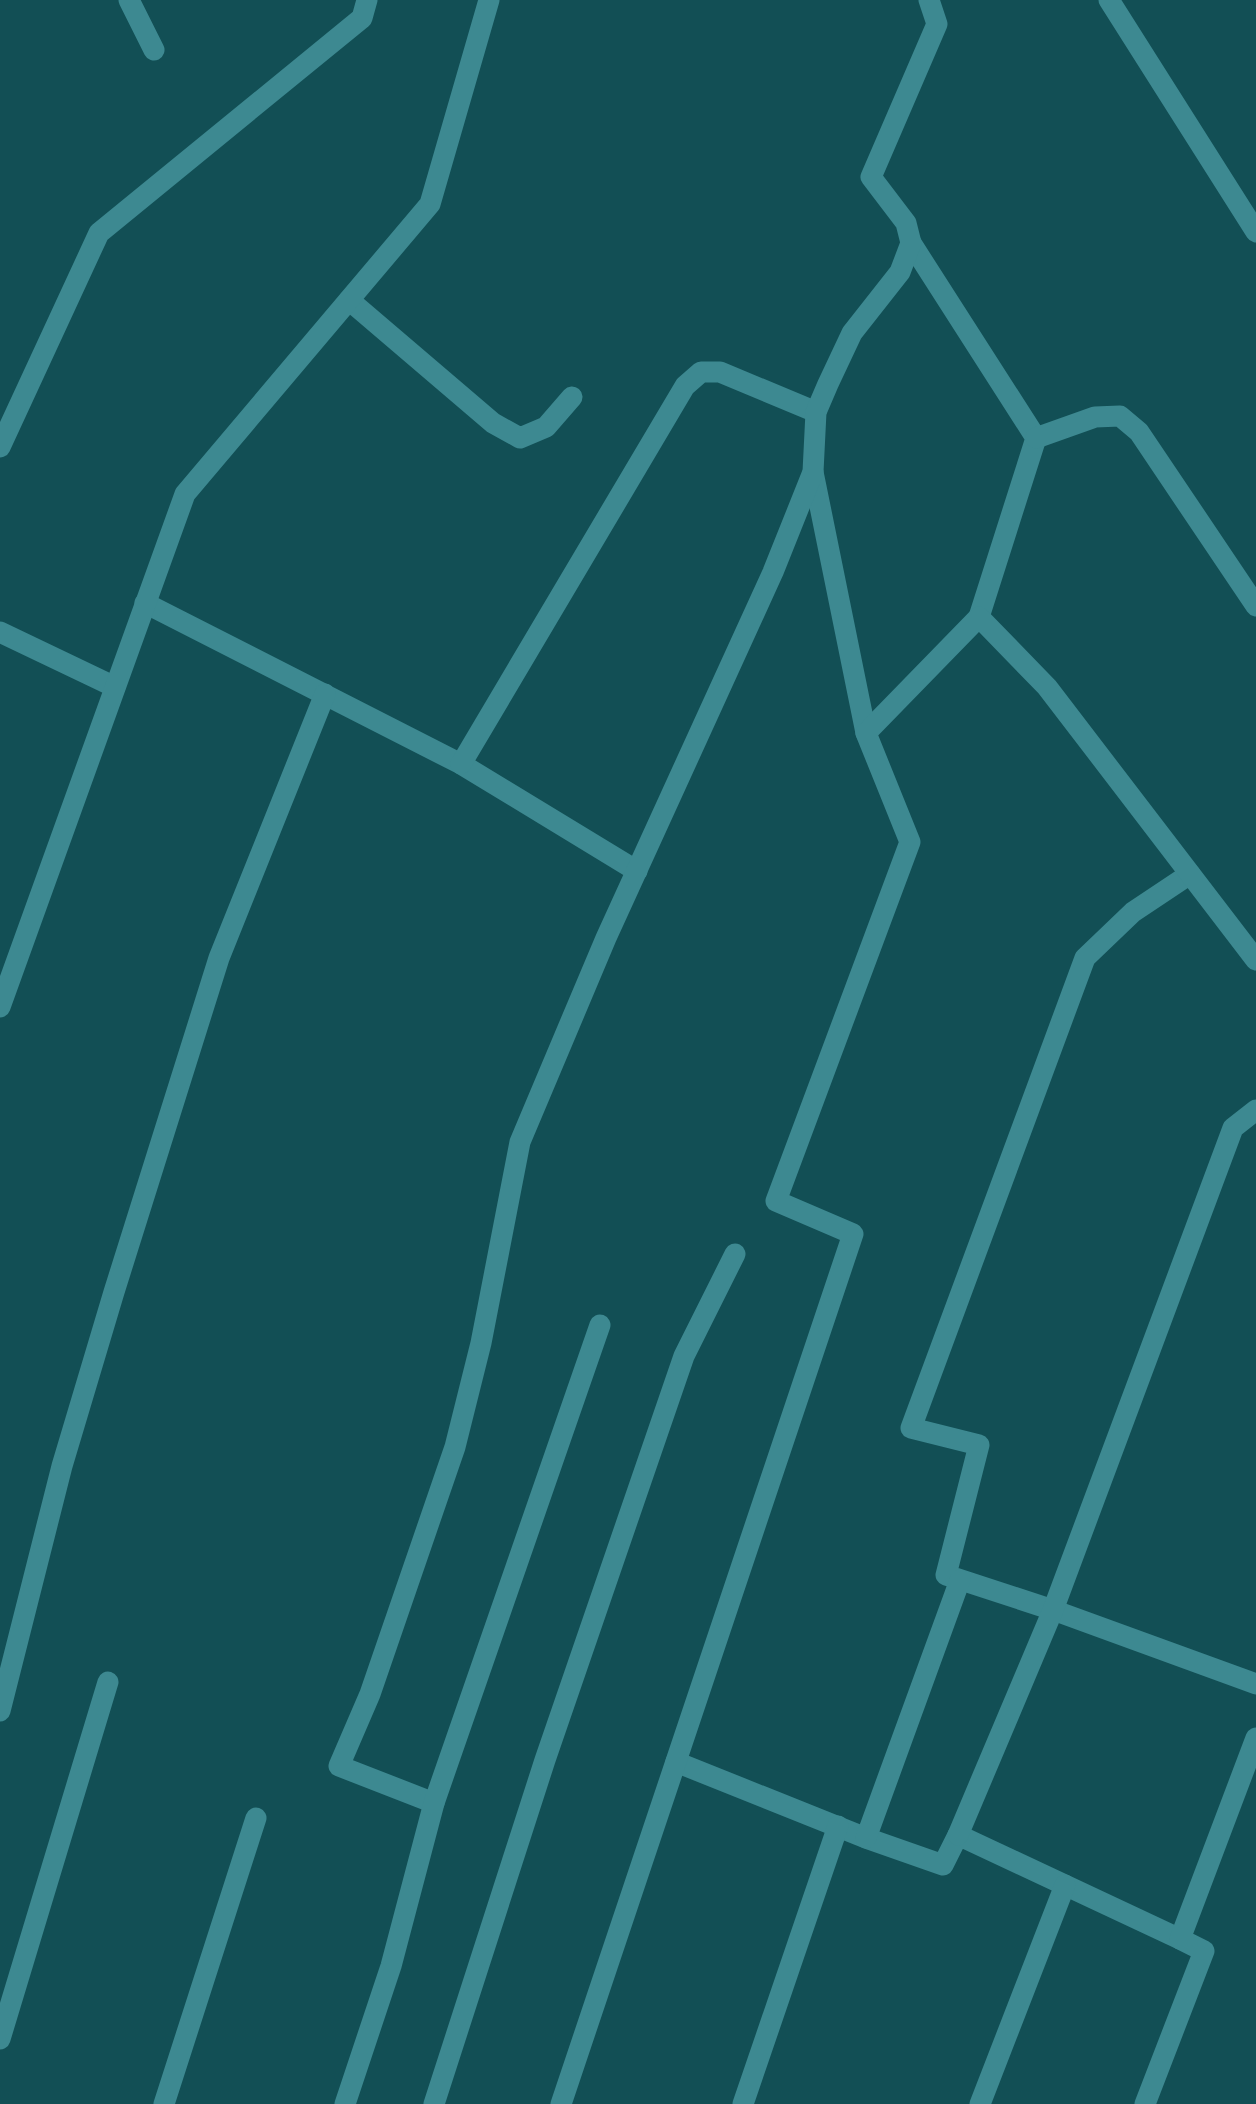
<svg xmlns="http://www.w3.org/2000/svg" width="1256" height="2104" viewBox="0 0 1256 2104" font-family="'Zilla Slab',serif">
  <rect width="100%" height="100%" fill="#124f55"/>
  <g fill="none" stroke-linecap="round" stroke-linejoin="round">
    <g stroke="#3d8991" stroke-width="21">
      <path d="M129 0 154 50"/>
      <path d="M1109 0 1256 232"/>
      <path d="M911 243 1036 438 979 617"/>
      <path d="M349 300 493 423 520 438 546 427 572 397"/>
      <path d="M1036 438 1095 417 1120 416 1139 432 1256 606"/>
      <path d="M0 447 99 233 362 18 367 0"/>
      <path d="M813 472 866 733"/>
      <path d="M145 603 461 764 637 871"/>
      <path d="M0 632 115 687"/>
      <path d="M461 764 685 386 701 372H720L816 412"/>
      <path d="M1190 874 1133 912 1085 958 911 1428 979 1445 946 1575 1053 1610 1256 1684"/>
      <path d="M0 1007 185 494 430 204 489 0"/>
      <path d="M0 1711 62 1466 114 1292 219 958 325 694"/>
      <path d="M676 1762 866 1838 943 1865 958 1835 1180 1939"/>
      <path d="M434 1803 339 1766 370 1694 455 1447 481 1343 520 1142 606 938 773 572 813 472 816 412 828 384 852 333 900 272 911 243 906 223 871 177 937 24 929 0"/>
      <path d="M958 1835 1053 1610 1233 1128 1256 1110"/>
      <path d="M866 1838 960 1580"/>
      <path d="M0 2039 108 1682"/>
      <path d="M164 2104 256 1818"/>
      <path d="M345 2104 391 1966 434 1803 600 1325"/>
      <path d="M434 2104 545 1760 684 1356 735 1254"/>
      <path d="M561 2104 853 1234 776 1201 910 842 866 733 979 617 1047 687 1256 960"/>
      <path d="M743 2104 838 1826"/>
      <path d="M980 2104 1065 1885"/>
      <path d="M1145 2104 1204 1951 1180 1939 1256 1738"/>
    </g>
  </g>
</svg>
